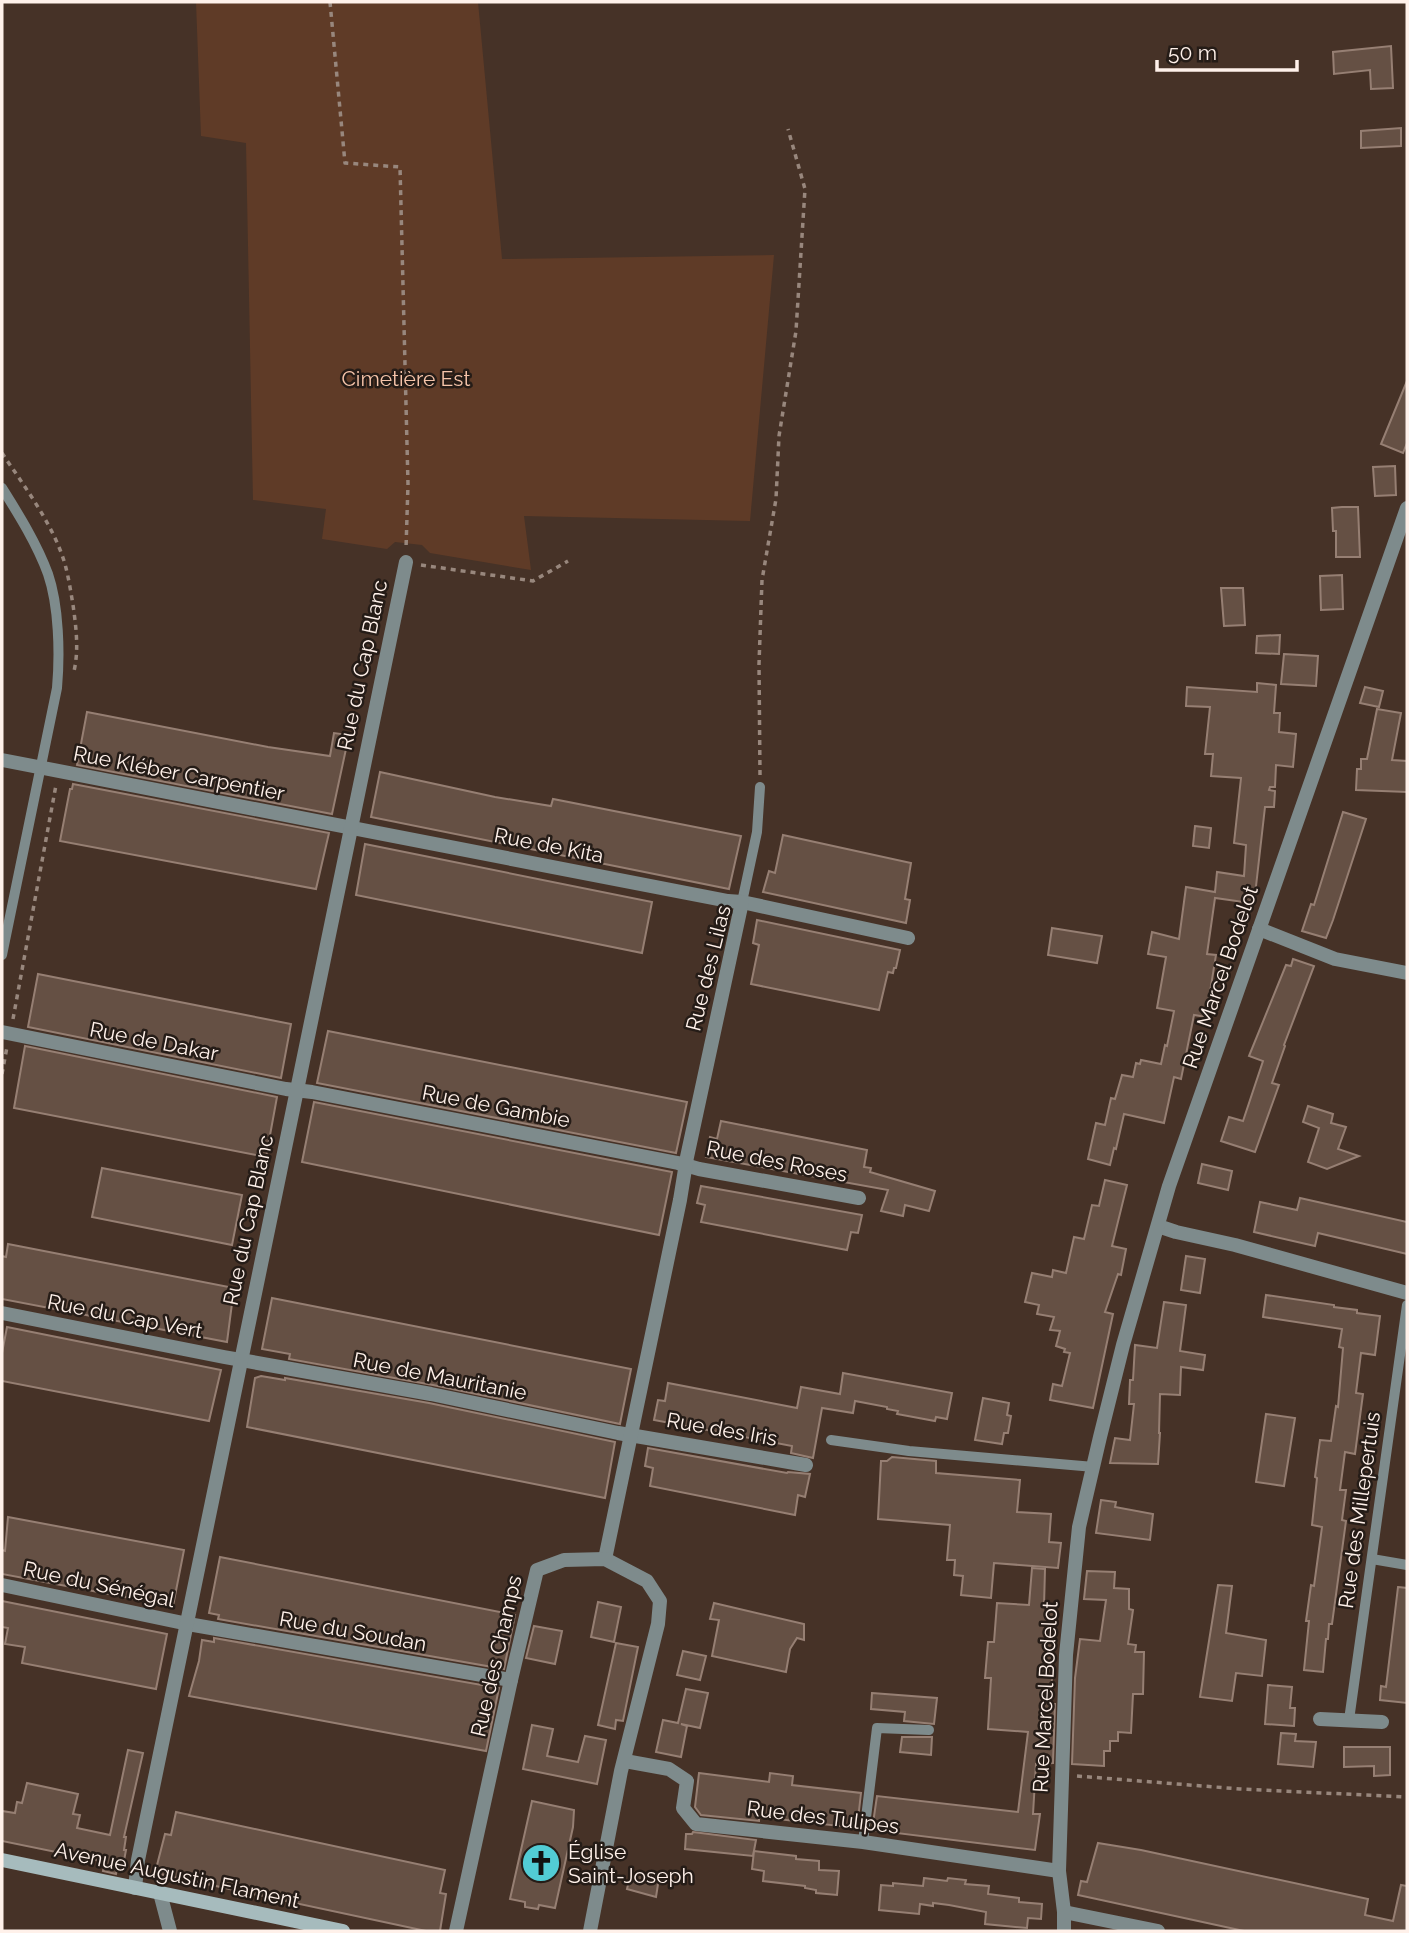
<svg xmlns="http://www.w3.org/2000/svg" width="1409" height="1933" viewBox="0 0 1409 1933" font-family="Raleway,sans-serif">
  <rect width="100%" height="100%" fill="#463227"/>
  <path fill="#5f3b27" d="M196 2H478L502 259 774 255 750 521 524 516 531 570 430 553 422 545 395 542 387 549 322 539 326 509 253 500 246 143 201 136Z"/>
  <g fill="#655044" stroke="#967f73" stroke-width="2">
    <path d="M1391 46 1393 88 1371 89 1370 70 1334 74 1333 52Z"/>
    <path d="M1401 128V146L1361 148V131Z"/>
    <path d="M1407 381V443L1403 453 1381 444Z"/>
    <path d="M1395 466 1396 495 1375 496 1373 467Z"/>
    <path d="M1342 507H1358L1360 557H1336V531H1333L1332 508Z"/>
    <path d="M1342 575 1343 609 1321 610 1320 576Z"/>
    <path d="M1221 588H1243L1245 625 1224 626Z"/>
    <path d="M1280 635 1279 654 1256 653 1257 636Z"/>
    <path d="M1284 654 1318 656 1316 686 1281 684Z"/>
    <path d="M1257 683 1276 685 1274 713H1280L1279 732 1296 734 1293 767 1276 765 1275 787H1270L1269 790 1275 791 1274 807H1265L1255 895H1252L1250 903 1215 898 1207 954 1216 955 1206 1017 1194 1015 1181 1079 1174 1077 1164 1123 1124 1114 1116 1149 1114 1148 1110 1165 1088 1159 1096 1123 1105 1125 1111 1098 1115 1099 1122 1075 1133 1077 1136 1063 1140 1064 1141 1060 1161 1064 1165 1045 1167 1046 1174 1011 1157 1008 1166 957 1148 954 1152 932 1179 939 1186 887 1215 892 1217 872 1244 876 1246 845 1234 843 1241 778 1211 776 1213 754H1205L1210 707 1186 706 1187 687 1257 692Z"/>
    <path d="M1365 687 1383 691 1379 707 1360 703Z"/>
    <path d="M1377 709 1401 713 1392 760 1407 761V792L1356 790 1357 769H1361V759H1367Z"/>
    <path d="M87 712 268 747 330 756 334 733 349 735 332 814 77 765Z"/>
    <path d="M380 772 495 797 551 806 553 799 741 836 729 889 371 817Z"/>
    <path d="M73 784 329 833 316 889 60 841 70 789H72Z"/>
    <path d="M1343 812 1366 819 1333 920 1326 938 1302 931 1311 904 1314 905Z"/>
    <path d="M1195 826 1211 828 1209 848 1193 846Z"/>
    <path d="M783 835 911 863 905 899 910 900 906 923 763 892 769 871 775 873Z"/>
    <path d="M365 844 652 902 642 953 356 895Z"/>
    <path d="M757 920 900 950 896 968H894L893 973 888 972 879 1010 751 984 759 945 753 943Z"/>
    <path d="M1052 928 1102 936 1097 963 1048 955Z"/>
    <path d="M1293 959 1314 966 1284 1045 1285 1046 1272 1083 1279 1085 1255 1152 1221 1141 1229 1117 1243 1121 1263 1061 1249 1056 1286 965 1291 966Z"/>
    <path d="M38 974 291 1024 281 1078 28 1027Z"/>
    <path d="M328 1031 687 1102 676 1153 317 1083Z"/>
    <path d="M25 1046 277 1097 266 1157 14 1108Z"/>
    <path d="M314 1102 672 1172 659 1235 302 1162Z"/>
    <path d="M1308 1106 1333 1114 1331 1123 1346 1127 1338 1149 1359 1156 1327 1169 1308 1162 1319 1128 1303 1122Z"/>
    <path d="M721 1121 867 1150 864 1167 871 1168 870 1172 935 1191 929 1211 905 1205 903 1216 881 1211 888 1190 706 1157 710 1137 717 1139Z"/>
    <path d="M1202 1164 1232 1171 1228 1190 1198 1183Z"/>
    <path d="M102 1168 242 1195 232 1245 92 1217Z"/>
    <path d="M1105 1180 1127 1185 1112 1246 1126 1249 1121 1275 1118 1274 1105 1312 1113 1314 1093 1408 1050 1400 1053 1384 1062 1386 1070 1353 1064 1352 1065 1349 1056 1346 1060 1331 1050 1330 1054 1317 1037 1314 1039 1305 1025 1302 1032 1273 1052 1277 1053 1270 1066 1273 1074 1237 1084 1239 1092 1205 1099 1206Z"/>
    <path d="M701 1186 862 1215 858 1233 851 1232 847 1250 701 1222 705 1205 697 1203Z"/>
    <path d="M1300 1198 1407 1222V1254L1318 1233 1315 1246 1254 1232 1260 1202 1297 1210Z"/>
    <path d="M8 1244 234 1288 227 1342 2 1299V1256L6 1257Z"/>
    <path d="M1186 1256 1205 1259 1200 1293 1181 1290Z"/>
    <path d="M1266 1295 1334 1305V1307L1357 1310V1313L1380 1316 1375 1355 1361 1353 1356 1393 1363 1394 1355 1454 1345 1452 1340 1490H1346L1342 1520 1346 1521 1332 1624H1329L1328 1639H1326L1323 1672 1304 1670 1309 1621H1306L1311 1585 1314 1586 1322 1527 1312 1525 1317 1478 1315 1477 1320 1440 1331 1441 1336 1406 1338 1407 1343 1348 1339 1347 1342 1329 1263 1317Z"/>
    <path d="M272 1298 631 1369 620 1424 433 1385 289 1359 290 1354 262 1349Z"/>
    <path d="M1164 1302 1186 1305 1180 1351 1205 1355 1203 1370 1181 1367 1180 1395 1160 1394 1159 1433H1160L1158 1464 1110 1463 1115 1438 1130 1440 1134 1404H1129L1130 1380H1133L1135 1345 1157 1348Z"/>
    <path d="M7 1327 221 1370 209 1421 2 1381V1353Z"/>
    <path d="M843 1373 952 1393 947 1419 936 1417 935 1421 897 1414 898 1411 887 1409V1407L855 1401 853 1413 822 1408 813 1458 791 1453 792 1446 654 1420 658 1400 665 1401 668 1383 797 1408 801 1387 840 1394Z"/>
    <path d="M261 1376 285 1380V1378L429 1403 615 1442 605 1498 247 1427 255 1378Z"/>
    <path d="M983 1398 1009 1403 1007 1415 1011 1416 1008 1433H1004L1002 1444 975 1440Z"/>
    <path d="M1266 1414 1295 1418 1284 1486 1256 1482Z"/>
    <path d="M648 1448 787 1473 788 1472 810 1474 805 1497 798 1495 795 1515 650 1486 653 1468 645 1466Z"/>
    <path d="M892 1457 936 1461V1473L1020 1480 1017 1512 1051 1514 1049 1542 1061 1543 1058 1568 994 1563 991 1598 961 1595 963 1576 954 1575 955 1560H947L950 1525 878 1519 881 1461H887Z"/>
    <path d="M1101 1500 1116 1502 1115 1507 1153 1514 1150 1540 1096 1533Z"/>
    <path d="M8 1517 184 1550 173 1606 2 1574V1550L5 1551Z"/>
    <path d="M220 1557 515 1615 504 1669 218 1619 219 1615 209 1613Z"/>
    <path d="M1032 1568 1045 1569 1044 1606 1055 1607 1051 1704H1055L1053 1763 1036 1764 1033 1814H1040L1035 1850 872 1830 877 1796 1018 1812 1028 1732 988 1729 991 1678H985L988 1642H994L997 1603 1029 1605Z"/>
    <path d="M1087 1571 1115 1572 1114 1588 1129 1589V1609L1133 1610 1128 1644 1136 1645 1135 1652H1144L1143 1694H1133L1131 1733 1118 1732V1741H1110V1751H1104V1766L1072 1764 1075 1678 1080 1639 1100 1641 1106 1600 1084 1599Z"/>
    <path d="M1218 1585 1232 1586 1226 1633 1266 1640 1262 1676 1236 1673 1232 1701 1200 1697Z"/>
    <path d="M1398 1587 1407 1588V1703L1380 1700 1381 1686 1386 1687Z"/>
    <path d="M2 1601 167 1634 156 1689 22 1663 25 1647 5 1644 8 1628 2 1627Z"/>
    <path d="M598 1602 621 1607 614 1642 591 1637Z"/>
    <path d="M714 1603 804 1624V1640L797 1638 790 1649 786 1672 712 1656 719 1620 710 1619Z"/>
    <path d="M534 1626 562 1631 555 1664 526 1658Z"/>
    <path d="M214 1638 499 1688 486 1751 189 1696 199 1661 202 1640 214 1642Z"/>
    <path d="M616 1643 638 1647 623 1721 616 1720 615 1729 598 1725Z"/>
    <path d="M683 1651 706 1656 700 1680 677 1675Z"/>
    <path d="M1268 1685 1292 1687 1290 1708H1295L1294 1726 1265 1724Z"/>
    <path d="M686 1689 708 1693 700 1728 681 1724 687 1726 681 1757 656 1752 663 1720 678 1723Z"/>
    <path d="M872 1693 937 1698 934 1724 904 1721 905 1712 871 1709Z"/>
    <path d="M532 1725 553 1729 547 1756 578 1762 585 1736 606 1740 597 1784 523 1769Z"/>
    <path d="M1281 1733 1296 1734 1295 1741 1316 1742 1313 1767 1278 1764Z"/>
    <path d="M902 1737H932L931 1755 900 1752Z"/>
    <path d="M1344 1747H1390V1775L1374 1776V1766L1344 1767Z"/>
    <path d="M128 1750 143 1753 124 1837H126L124 1850H126L123 1866 118 1865 116 1874 103 1871 105 1862 2 1841V1811L15 1813 17 1802 22 1803 27 1783 78 1794 73 1814 80 1815 77 1828 110 1835Z"/>
    <path d="M699 1773 769 1782 770 1773 793 1776 792 1785 861 1793 857 1828 759 1817V1821L701 1815 695 1807Z"/>
    <path d="M532 1801 574 1810 573 1827 555 1908 539 1905 538 1909 525 1907V1902L510 1899Z"/>
    <path d="M176 1812 445 1870 440 1893 446 1894 440 1931H426L155 1873 165 1834 171 1835Z"/>
    <path d="M693 1832 756 1840 753 1856 685 1849 686 1834H692Z"/>
    <path d="M1098 1843 1141 1850 1368 1899 1365 1915 1393 1921 1401 1885 1407 1886V1931H1244L1078 1895 1081 1881 1087 1882Z"/>
    <path d="M754 1851 796 1856V1859L819 1861V1870L839 1871 837 1895 816 1893V1890L805 1888V1886L763 1881 764 1871 752 1869Z"/>
    <path d="M631 1872 659 1878 656 1897 627 1889Z"/>
    <path d="M924 1878 947 1881 948 1878 966 1880 965 1884 989 1886 988 1894 1019 1898V1902L1042 1904 1041 1919 1028 1918 1027 1928 985 1924 986 1912 949 1905 933 1903V1906L920 1904 919 1914 879 1910 881 1885 893 1886V1883L923 1886Z"/>
  </g>
  <g fill="none" stroke-linecap="round" stroke-linejoin="round">
    <g stroke="#98877d" stroke-width="3.5" stroke-dasharray="5 5" stroke-linecap="butt">
      <path d="M330 2 345 163 400 167 408 484 406 549"/>
      <path d="M2 453C24 486 56 528 66 568 69 580 71 593 73 605 76 626 79 650 74 671"/>
      <path d="M421 565 533 581 568 561"/>
      <path d="M760 775 759 664 762 580 776 499 779 436 796 331 805 189 788 129"/>
      <path d="M13 1019 56 785"/>
      <path d="M2 1074 7 1047"/>
      <path d="M1077 1776 1240 1789 1407 1797"/>
    </g>
    <g stroke="#7e8b8c" stroke-width="10">
      <path d="M2 488C19 515 37 544 48 574 59 606 60 654 57 688L2 955"/>
      <path d="M742 902 757 832 760 787"/>
      <path d="M831 1440 909 1451 1094 1467"/>
      <path d="M1372 1559 1407 1565"/>
      <path d="M1349 1720 1407 1305"/>
      <path d="M863 1842 877 1728 929 1730"/>
    </g>
    <g stroke="#7e8b8c" stroke-width="14">
      <path d="M2 760 728 901 742 902 908 938"/>
      <path d="M1259 929 1335 959 1407 973"/>
      <path d="M2 1032 286 1089 312 1092 678 1163 699 1169 859 1198"/>
      <path d="M1158 1226 1176 1232 1235 1245 1407 1293"/>
      <path d="M2 1313 224 1357 431 1394 618 1433 806 1465"/>
      <path d="M605 1559 680 1200 687 1157 742 902"/>
      <path d="M2 1585 188 1624 511 1680"/>
      <path d="M1320 1719 1382 1722"/>
      <path d="M625 1761 669 1769 687 1781 683 1808 696 1824 863 1842 1059 1871"/>
      <path d="M135 1888 138 1860C230 1428 314 994 406 562"/>
      <path d="M160 1893 170 1931"/>
      <path d="M1064 1912 1158 1931"/>
      <path d="M456 1931 511 1680 537 1570 564 1560 605 1559 647 1581 660 1601 658 1624 621 1771 590 1931"/>
      <path d="M1064 1931V1912L1059 1871 1066 1655 1079 1527 1100 1437 1123 1345 1169 1186 1407 508"/>
    </g>
    <path stroke="#a6bbbd" stroke-width="14" d="M2 1860 343 1931"/>
  </g>
  <defs>
    <g id="church-disc" transform="scale(2.0125)"><circle r="9.5" fill="#52ccd5" stroke="#251c17"/><path d="M-1.2-6h2.4v3.5h3.3v2.4h-3.3V6h-2.4V-.1h-3.3v-2.4h3.3Z" fill="#111"/></g>
  </defs>
  <g fill-rule="evenodd">
    <use href="#church-disc" x="541" y="1863"/>
  </g>
  <g text-anchor="middle" dominant-baseline="central" stroke-width="5" stroke-linejoin="round" paint-order="stroke">
    <g font-size="21" fill="#f6c4a9" stroke="#251c17">
      <text x="406" y="378">Cimetière Est</text>
    </g>
    <g font-size="21" fill="#fff1ea" stroke="#251c17">
      <text transform="translate(362 665) rotate(-78)">Rue du Cap Blanc</text>
      <text transform="translate(179 773) rotate(11)">Rue Kléber Carpentier</text>
      <text transform="translate(549 845) rotate(11)">Rue de Kita</text>
      <text transform="translate(708 968) rotate(-76)">Rue des Lilas</text>
      <text transform="translate(1220 977) rotate(-71)">Rue Marcel Bodelot</text>
      <text transform="translate(154 1041) rotate(11)">Rue de Dakar</text>
      <text transform="translate(496 1106) rotate(11)">Rue de Gambie</text>
      <text transform="translate(777 1161) rotate(11)">Rue des Roses</text>
      <text transform="translate(248 1220) rotate(-78)">Rue du Cap Blanc</text>
      <text transform="translate(125 1316) rotate(11)">Rue du Cap Vert</text>
      <text transform="translate(440 1376) rotate(11)">Rue de Mauritanie</text>
      <text transform="translate(722 1429) rotate(10)">Rue des Iris</text>
      <text transform="translate(1359 1510) rotate(-82)">Rue des Millepertuis</text>
      <text transform="translate(99 1584) rotate(12)">Rue du Sénégal</text>
      <text transform="translate(353 1631) rotate(10)">Rue du Soudan</text>
      <text transform="translate(496 1656) rotate(-77)">Rue des Champs</text>
      <text transform="translate(1045 1697) rotate(-87)">Rue Marcel Bodelot</text>
      <text transform="translate(823 1817) rotate(7)">Rue des Tulipes</text>
      <text transform="translate(177 1875) rotate(12)">Avenue Augustin Flament</text>
    </g>
    <g font-size="21" fill="#fff1ea" stroke="#251c17" text-anchor="start">
      <text x="568" y="1851">Église<tspan x="568" dy="24">Saint-Joseph</tspan></text>
    </g>
  </g>
  <rect width="1409" height="1933" fill="none" stroke="#fff1ea" stroke-width="7"/>
  <path d="M1157 60v10h140v-10" fill="none" stroke="#fff1ea" stroke-width="3.5"/>
  <text x="1168" y="60" font-size="21" fill="#fff1ea" stroke="#251c17" stroke-width="5" paint-order="stroke">50 m</text>
</svg>
